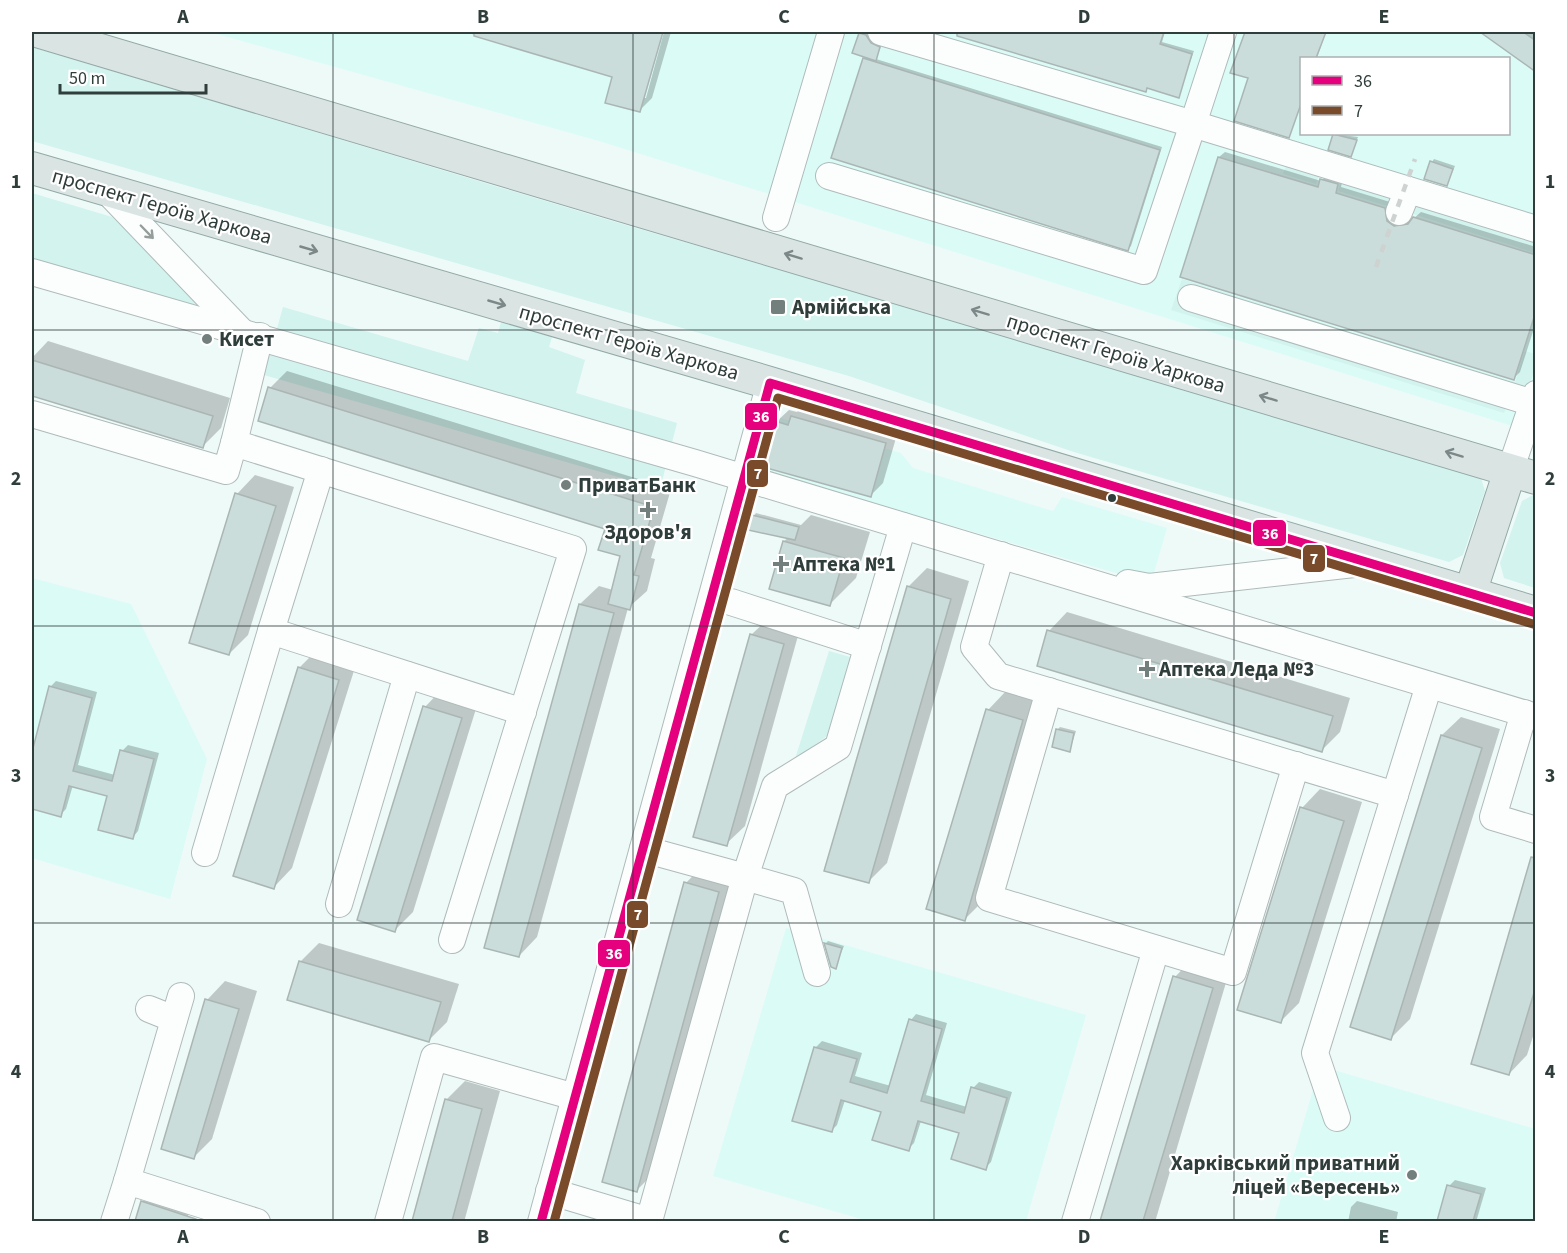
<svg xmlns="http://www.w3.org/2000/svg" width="1567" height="1253" viewBox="0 0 1567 1253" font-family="'Source Sans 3',sans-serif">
  <rect width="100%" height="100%" fill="#eefaf8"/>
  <g fill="#dbfbf6" fill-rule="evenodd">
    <path d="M210 32H1535V433L599 141ZM1302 58H1508V134H1302Z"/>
    <path d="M770 415 901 453 913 468 1053 511 1062 497 1167 528 1151 583 754 469Z"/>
    <path d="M32 578 131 604 207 759 170 899 32 858Z"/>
    <path d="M786 928 1086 1015 1026 1221H868L713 1176Z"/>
    <path d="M1320 1066 1535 1129V1221L1274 1222Z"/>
  </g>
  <g fill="#d2f3ee">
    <path d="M32 47 602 218 1480 475 1485 491 1463 555 1449 562 1074 452 849 376 32 141Z"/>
    <path d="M1288 160 1319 175 1316 184 1283 174Z"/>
    <path d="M1341 182 1395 193 1394 208 1338 191Z"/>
    <path d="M32 193 112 217 208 312 32 263Z"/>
    <path d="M1407 201 1535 238V253L1404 211Z"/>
    <path d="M1182 279 1341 329 1337 339 1508 402 1504 413 1171 310Z"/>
    <path d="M283 307 468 361 479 328 498 333 501 322 552 337 549 347 585 360 576 393 677 423 660 489 264 375Z"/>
    <path d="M1353 333 1515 382 1525 351 1535 354V367L1527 395 1349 344Z"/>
    <path d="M1535 494V588L1504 578 1500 563 1522 501Z"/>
    <path d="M829 651 857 659 834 731 795 759Z"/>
  </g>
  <g fill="#0003">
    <path d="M465 32H661L643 98H646L664 32H671L652 98 640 110 614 76Z"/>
    <path d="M860 32H871L882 44 876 59 1162 147 1131 246 1128 249 864 59 867 56 854 52Z"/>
    <path d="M949 32H1165L1162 42 1194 51 1178 96 1148 87 1145 90Z"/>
    <path d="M1247 32H1326L1317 58H1302V103L1288 136 1250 77 1232 72Z"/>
    <path d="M1483 32H1536V70Z"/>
    <path d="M1335 134 1358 137 1350 155 1330 149Z"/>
    <path d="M1225 152 1321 181 1328 174 1343 178 1341 187 1390 202 1400 221 1413 219 1421 212 1536 247V322L1520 372 1514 378 1219 157Z"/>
    <path d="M1434 159 1455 166 1447 184 1432 162Z"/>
    <path d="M48 341 230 398 221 428 202 447 32 394V358Z"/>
    <path d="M287 371 671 489 651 558 655 559 647 591 628 608 537 937 519 956 580 604 599 586 613 590 622 555 607 528 270 388Z"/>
    <path d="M804 404 898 431 883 483 870 496 776 422 789 410 797 412Z"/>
    <path d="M255 475 294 487 248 635 229 654 237 494Z"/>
    <path d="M756 513 801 525 811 515 870 532 856 578 830 604 771 588 784 541 789 537 754 516Z"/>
    <path d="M927 568 969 581 887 863 868 882 908 587Z"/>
    <path d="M1067 612 1350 698 1340 732 1322 750 1049 631Z"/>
    <path d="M770 617 801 625 745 826 726 844 751 635Z"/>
    <path d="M318 649 357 661 292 868 274 887 299 668Z"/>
    <path d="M56 681 97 692 78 765 115 775 122 751 128 745 159 753 138 831 133 837 109 794 73 785 66 809 60 815 32 808V750L50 687Z"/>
    <path d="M443 688 479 699 413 912 395 930 425 707Z"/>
    <path d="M1006 691 1041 702 983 901 965 919 988 710Z"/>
    <path d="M1461 717 1500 729 1410 1019 1391 1038 1442 735Z"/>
    <path d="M1060 727 1076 731 1070 750 1057 730Z"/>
    <path d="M1320 789 1362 802 1299 1003 1280 1022 1302 808Z"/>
    <path d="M1536 856V1027L1527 1055 1509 1074 1532 859Z"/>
    <path d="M704 864 737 873 655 1172 637 1190 686 883Z"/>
    <path d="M828 941 844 946 835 967 832 966 826 943Z"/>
    <path d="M319 943 459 984 447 1022 429 1040 289 999 301 961Z"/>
    <path d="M1193 958 1230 969 1155 1222H1102L1175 977Z"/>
    <path d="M225 981 257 991 212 1139 194 1157 207 1000Z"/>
    <path d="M916 1014 947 1023 926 1095 967 1107 973 1088 979 1082 1012 1092 991 1162 985 1168 961 1132 921 1121 914 1143 908 1149 883 1111 845 1100 837 1125 831 1131 794 1120 816 1047 822 1041 862 1053 855 1076 891 1086 911 1020Z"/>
    <path d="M465 1081 500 1091 464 1222H414L446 1100Z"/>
    <path d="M1455 1180 1486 1188 1476 1222H1439L1449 1186Z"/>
    <path d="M161 1183 195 1194 186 1222H137L143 1202Z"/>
    <path d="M1357 1201 1398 1212 1396 1222H1348L1351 1207Z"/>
  </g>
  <g fill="#cbddda" stroke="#aab6b4" stroke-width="1.5">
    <path d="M474 32H663L640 112 605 103 612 77 474 36Z"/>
    <path d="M957 32H1164L1160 44 1192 54 1179 98 1147 88 1146 92 957 36Z"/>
    <path d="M1245 32H1326L1316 58H1302V101L1289 138 1234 121 1248 78 1230 73Z"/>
    <path d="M1480 32H1523L1536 41V72Z"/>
    <path d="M859 33 866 35 871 43 880 47 876 61 852 53Z"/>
    <path d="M863 58 1160 150 1128 251 831 158Z"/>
    <path d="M1333 134 1357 140 1351 157 1328 150Z"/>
    <path d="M1218 157 1318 187 1320 179 1338 184 1336 193 1385 208 1387 221 1394 226 1408 224 1413 217 1536 255V311L1514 380 1180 277Z"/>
    <path d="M1430 161 1453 169 1447 186 1424 179Z"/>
    <path d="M32 360 213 416 203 448 32 396Z"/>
    <path d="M268 387 654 507 634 575 639 576 630 610 608 604 620 556 598 550 605 529 258 421Z"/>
    <path d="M791 416 886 443 871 497 763 467 775 421 788 425Z"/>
    <path d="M235 493 276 506 229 655 189 643Z"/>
    <path d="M752 515 799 527 795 540 748 530Z"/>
    <path d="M783 541 844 558 830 606 769 589Z"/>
    <path d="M907 586 951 599 869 883 824 871Z"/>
    <path d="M579 604 614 613 519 957 484 948Z"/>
    <path d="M1047 630 1333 716 1322 752 1037 666Z"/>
    <path d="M750 634 784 644 727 846 693 837Z"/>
    <path d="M298 667 339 680 274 889 233 876Z"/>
    <path d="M49 686 92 698 73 771 112 781 120 750 154 759 133 839 98 830 107 796 69 786 61 817 32 809V752Z"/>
    <path d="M423 706 462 718 395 932 357 920Z"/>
    <path d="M986 709 1023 720 965 921 926 909Z"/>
    <path d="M1056 729 1074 733 1070 752 1052 747Z"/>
    <path d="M1441 735 1482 748 1391 1040 1350 1027Z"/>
    <path d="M1300 807 1344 821 1281 1023 1237 1010Z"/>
    <path d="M1531 857 1536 858V986L1509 1075 1471 1064Z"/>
    <path d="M684 882 719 892 637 1192 602 1182Z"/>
    <path d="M824 943 842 948 836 969 831 967Z"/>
    <path d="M299 961 441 1002 429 1042 287 1000Z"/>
    <path d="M1173 976 1213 988 1143 1221H1100Z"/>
    <path d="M205 999 239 1009 194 1159 161 1149Z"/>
    <path d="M909 1019 942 1029 921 1101 964 1113 971 1087 1007 1098 986 1170 951 1159 959 1133 918 1121 909 1151 872 1140 881 1112 841 1100 832 1132 792 1121 814 1047 857 1059 850 1082 887 1093Z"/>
    <path d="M445 1099 482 1109 452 1221H412Z"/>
    <path d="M1447 1185 1481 1194 1473 1221H1437Z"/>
    <path d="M141 1201 196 1219V1221H135Z"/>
  </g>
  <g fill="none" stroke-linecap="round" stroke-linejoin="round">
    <g stroke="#afbbb9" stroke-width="28">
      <g id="minor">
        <path d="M881 32 1193 124 1223 32"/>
        <path d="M829 176 1144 271 1193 124 1536 229"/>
        <path d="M106 190 240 330"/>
        <path d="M1399 212 1408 190"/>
        <path d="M776 218 831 32"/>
        <path d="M32 272 695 463 1536 717"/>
        <path d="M1191 298 1533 403"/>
        <path d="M260 336 234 443 573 549 452 940"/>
        <path d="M32 414 226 471 234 443"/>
        <path d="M321 470 271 631 523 712"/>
        <path d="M1510 471 1536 394"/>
        <path d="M1001 555 974 647 998 676 1395 795"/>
        <path d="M1128 583 1149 587 1363 563"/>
        <path d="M731 602 868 646"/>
        <path d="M1049 691 989 898 1233 972 1296 765"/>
        <path d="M1524 713 1493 817 1536 830"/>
        <path d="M643 849 745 877 775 786 838 747 903 526"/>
        <path d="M205 853 271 631"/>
        <path d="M339 904 407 675"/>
        <path d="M181 996 127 1181 257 1222"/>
        <path d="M149 1009 174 1019"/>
        <path d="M1337 1118 1315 1053 1429 685"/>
        <path d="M549 1191 649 1221 745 877 794 891 817 973"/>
        <path d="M114 1222 127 1181"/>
        <path d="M388 1222 434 1057 575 1097"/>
        <path d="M541 1222 770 383"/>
        <path d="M1075 1222 1156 949"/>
      </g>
    </g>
    <g stroke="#93a9a6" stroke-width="34">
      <g id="major">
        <path d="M40 32 1536 478"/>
        <path d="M32 168 770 383 1536 613"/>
        <path d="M1470 593 1510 471"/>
      </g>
    </g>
    <use href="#minor" stroke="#fcfefe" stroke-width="26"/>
    <use href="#major" stroke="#dae4e3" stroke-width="32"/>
    <path stroke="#ced2d1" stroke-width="4.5" stroke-dasharray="8 8" stroke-linecap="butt" d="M1376 267 1415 159"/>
    <g stroke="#fff" stroke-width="14">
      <path id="bus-1" d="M541 1222 770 383 1536 613"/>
    </g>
    <g stroke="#fff" stroke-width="14">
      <path id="bus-2" d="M554 1222 778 398 1533 624"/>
    </g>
    <use href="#bus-1" stroke="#e5007d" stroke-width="9"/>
    <use href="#bus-2" stroke="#7a4b2a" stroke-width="9"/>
  </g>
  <defs><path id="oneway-shaft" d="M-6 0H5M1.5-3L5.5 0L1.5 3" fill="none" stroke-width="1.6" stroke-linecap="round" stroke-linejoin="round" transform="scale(1.5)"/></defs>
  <use stroke="#969e9c" href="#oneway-shaft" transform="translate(147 232) rotate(46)"/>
  <g stroke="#7c8887">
    <use href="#oneway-shaft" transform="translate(309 249) rotate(16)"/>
    <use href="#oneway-shaft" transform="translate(793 256) rotate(-163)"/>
    <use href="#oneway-shaft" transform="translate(497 303) rotate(16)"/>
    <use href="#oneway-shaft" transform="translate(980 312) rotate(-163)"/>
    <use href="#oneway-shaft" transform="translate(1268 398) rotate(-163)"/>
    <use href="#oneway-shaft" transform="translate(1454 454) rotate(-163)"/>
  </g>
  <path fill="none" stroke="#2f3d3b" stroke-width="1.5" stroke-opacity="0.55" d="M333 32V1222M633 32V1222M934 32V1222M1234 32V1222M32 330H1536M32 626H1536M32 923H1536"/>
  <g fill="#727f7d" stroke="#fff" stroke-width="2">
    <rect x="770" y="299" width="16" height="16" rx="3"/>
    <circle cx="207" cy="339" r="6"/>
    <circle cx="566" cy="485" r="6"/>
    <path d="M645 501h6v6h6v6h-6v6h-6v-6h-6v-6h6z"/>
    <path d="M778 555h6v6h6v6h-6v6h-6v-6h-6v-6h6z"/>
    <path d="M1144 660h6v6h6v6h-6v6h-6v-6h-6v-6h6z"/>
    <circle cx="1412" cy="1175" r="6"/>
  </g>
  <circle fill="#2f3d3b" stroke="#fff" stroke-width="2" cx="1112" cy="498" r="5"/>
  <g text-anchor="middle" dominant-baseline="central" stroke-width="4.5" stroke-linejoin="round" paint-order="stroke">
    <g font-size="21" fill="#2f3d3b" stroke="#fff">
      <text transform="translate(162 206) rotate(16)">проспект Героїв Харкова</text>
      <text transform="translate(629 342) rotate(16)">проспект Героїв Харкова</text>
      <text transform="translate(1116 353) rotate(17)">проспект Героїв Харкова</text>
    </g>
    <g font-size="21" font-weight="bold" fill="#2f3d3b" stroke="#fff" text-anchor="start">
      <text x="792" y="307">Армійська</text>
      <text x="219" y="339">Кисет</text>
      <text x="578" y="485">ПриватБанк</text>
      <text x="648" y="532" text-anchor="middle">Здоров'я</text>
      <text x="793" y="564">Аптека №1</text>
      <text x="1159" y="669">Аптека Леда №3</text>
      <text x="1400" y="1163" text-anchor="end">Харківський приватний<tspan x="1400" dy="24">ліцей «Вересень»</tspan></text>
    </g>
  </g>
  <g stroke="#fff" stroke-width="2">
    <rect x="744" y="402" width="34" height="29" rx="6" fill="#e5007d"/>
    <rect x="746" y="459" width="23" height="29" rx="6" fill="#7a4b2a"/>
    <rect x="1252" y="519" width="35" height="28" rx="6" fill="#e5007d"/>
    <rect x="1302" y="544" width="24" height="29" rx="6" fill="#7a4b2a"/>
    <rect x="626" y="900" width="23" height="29" rx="6" fill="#7a4b2a"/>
    <rect x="597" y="939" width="34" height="29" rx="6" fill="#e5007d"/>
  </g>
  <g font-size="16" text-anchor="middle" font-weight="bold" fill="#fff">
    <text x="761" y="422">36</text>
    <text x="758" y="479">7</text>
    <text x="1270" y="539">36</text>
    <text x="1314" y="564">7</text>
    <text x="638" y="920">7</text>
    <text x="614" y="959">36</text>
  </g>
  <rect width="1567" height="1253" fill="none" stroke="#ffffff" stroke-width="66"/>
  <rect x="1300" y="57" width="210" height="78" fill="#ffffff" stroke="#acb1b1" stroke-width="1.5"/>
  <rect x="1312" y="76" width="30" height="9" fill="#e5007d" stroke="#acb1b1" stroke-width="1.5"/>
  <text x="1354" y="87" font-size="18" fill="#2f3d3b">36</text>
  <rect x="1312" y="106" width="30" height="9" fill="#7a4b2a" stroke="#acb1b1" stroke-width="1.5"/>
  <text x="1354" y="117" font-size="18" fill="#2f3d3b">7</text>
  <path d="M60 84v9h146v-9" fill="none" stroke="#2f3d3b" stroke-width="3"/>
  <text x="69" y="84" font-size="18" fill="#2f3d3b" stroke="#ffffff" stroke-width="4.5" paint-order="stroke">50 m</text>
  <rect x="33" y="33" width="1501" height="1187" fill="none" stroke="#2f3d3b" stroke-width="2"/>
  <g font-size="20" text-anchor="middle" font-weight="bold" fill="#2f3d3b">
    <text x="183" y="23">A</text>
    <text x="483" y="23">B</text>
    <text x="784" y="23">C</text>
    <text x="1084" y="23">D</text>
    <text x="1384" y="23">E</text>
    <text x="16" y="188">1</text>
    <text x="1550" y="188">1</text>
    <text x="16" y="485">2</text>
    <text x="1550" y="485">2</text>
    <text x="16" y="782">3</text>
    <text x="1550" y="782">3</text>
    <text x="16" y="1078">4</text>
    <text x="1550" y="1078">4</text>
    <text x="183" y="1243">A</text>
    <text x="483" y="1243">B</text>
    <text x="784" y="1243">C</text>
    <text x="1084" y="1243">D</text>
    <text x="1384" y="1243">E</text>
  </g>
</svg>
